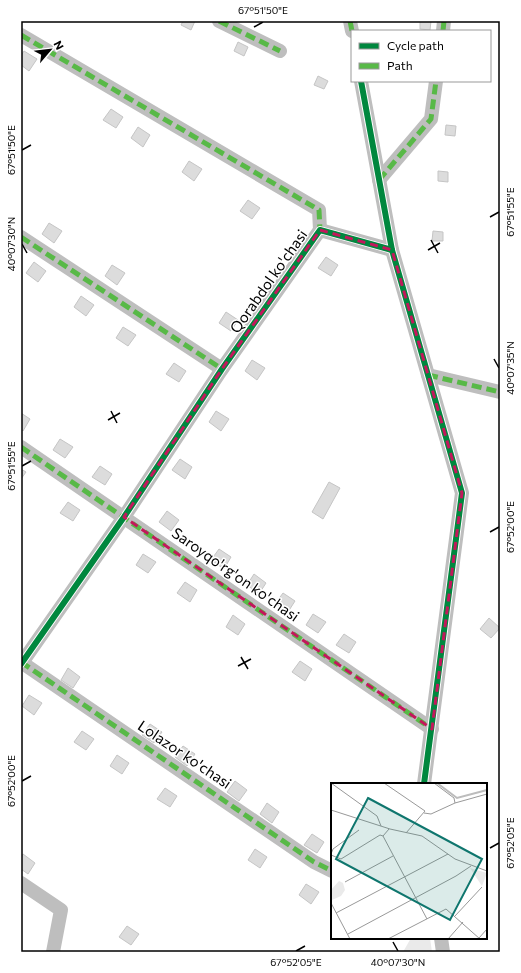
<svg xmlns="http://www.w3.org/2000/svg" width="521" height="973" viewBox="0 0 521 973" font-family="Commissioner,sans-serif">
  <rect width="100%" height="100%" fill="#fff"/>
  <path fill="#eaeaea" d="M411 938H430L432 952H403Z"/>
  <g fill="#dcdcdc" stroke="#c5c5c5">
    <path d="M183 21H195L191 30 181 25Z"/>
    <path d="M420 21H431L430 30 420 29Z"/>
    <path d="M238 42 248 47 244 56 234 51Z"/>
    <path d="M24 51 37 59 29 71 21 65V56Z"/>
    <path d="M318 76 328 81 324 89 314 85Z"/>
    <path d="M111 109 123 117 116 128 103 120Z"/>
    <path d="M446 125 456 126 455 136 445 135Z"/>
    <path d="M138 127 150 135 143 147 131 138Z"/>
    <path d="M189 161 202 169 194 181 182 172Z"/>
    <path d="M438 171 448 172V182L438 181Z"/>
    <path d="M248 200 260 208 252 219 240 211Z"/>
    <path d="M49 223 62 231 54 243 42 234Z"/>
    <path d="M433 231 443 232V241H432Z"/>
    <path d="M326 257 338 265 331 276 318 268Z"/>
    <path d="M34 262 46 271 38 282 26 273Z"/>
    <path d="M112 265 125 273 117 285 105 276Z"/>
    <path d="M81 296 94 305 86 316 74 307Z"/>
    <path d="M226 312 238 320 231 331 219 323Z"/>
    <path d="M123 327 136 335 128 346 116 338Z"/>
    <path d="M252 360 265 368 257 380 245 371Z"/>
    <path d="M174 363 186 371 179 382 166 374Z"/>
    <path d="M216 411 229 419 221 431 209 422Z"/>
    <path d="M21 413 30 419 23 431 21 429Z"/>
    <path d="M60 439 73 447 65 458 53 450Z"/>
    <path d="M180 459 192 467 185 479 172 470Z"/>
    <path d="M100 466 112 474 105 485 92 477Z"/>
    <path d="M21 469 26 472 21 479Z"/>
    <path d="M329 482 340 488 323 519 312 512Z"/>
    <path d="M68 502 80 510 73 521 60 513Z"/>
    <path d="M167 511 179 520 171 531 159 522Z"/>
    <path d="M219 549 231 557 224 569 211 560Z"/>
    <path d="M143 554 156 562 148 573 136 565Z"/>
    <path d="M254 574 266 583 259 594 247 585Z"/>
    <path d="M185 582 197 590 190 602 177 593Z"/>
    <path d="M283 593 295 601 288 612 275 604Z"/>
    <path d="M313 614 326 622 318 633 306 625Z"/>
    <path d="M233 615 245 624 238 635 226 627Z"/>
    <path d="M489 618 500 628 491 638 480 629Z"/>
    <path d="M344 634 356 642 349 653 336 645Z"/>
    <path d="M300 661 312 669 305 681 292 672Z"/>
    <path d="M68 668 80 677 73 688 61 680Z"/>
    <path d="M29 695 42 703 34 715 22 706Z"/>
    <path d="M150 724 162 732 154 743 142 735Z"/>
    <path d="M82 731 94 739 86 750 74 742Z"/>
    <path d="M183 746 195 754 187 766 175 757Z"/>
    <path d="M117 755 129 763 122 774 110 766Z"/>
    <path d="M235 781 247 790 239 801 227 792Z"/>
    <path d="M165 788 177 796 170 807 157 799Z"/>
    <path d="M267 803 279 812 272 823 260 814Z"/>
    <path d="M312 834 324 842 317 853 304 845Z"/>
    <path d="M255 849 267 857 260 868 248 860Z"/>
    <path d="M23 854 35 863 28 874 21 869V858Z"/>
    <path d="M306 884 319 892 311 904 299 895Z"/>
    <path d="M127 926 139 934 131 945 119 937Z"/>
  </g>
  <g fill="none" stroke-linecap="round" stroke-linejoin="round">
    <g stroke="#bebebe" stroke-width="14">
      <path d="M219 21 280 51"/>
      <path d="M350 21 352 31"/>
      <path d="M443 31 444 21"/>
      <path d="M21 35 319 210 320 230"/>
      <path d="M361 81 392 250 462 493 424 784"/>
      <path d="M379 180 431 119 436 81"/>
      <path d="M21 237 222 369"/>
      <path d="M428 375 500 392"/>
      <path d="M21 447 432 729"/>
      <path d="M21 662 314 862 332 871"/>
      <path d="M21 664 124 517 222 369 320 230 392 250"/>
      <path d="M21 883 61 910 53 952"/>
      <path d="M441 938 443 952"/>
    </g>
    <g stroke="#58b947" stroke-width="5" stroke-dasharray="10 5" stroke-linecap="butt">
      <path d="M219 21 280 51"/>
      <path d="M350 21 352 31"/>
      <path d="M443 31 444 21"/>
      <path d="M21 35 319 210 320 230"/>
      <path d="M379 180 431 119 436 81"/>
      <path d="M21 237 222 369"/>
      <path d="M428 375 500 392"/>
      <path d="M21 447 432 729"/>
      <path d="M21 662 314 862 332 871"/>
    </g>
    <g stroke="#fff" stroke-width="8">
      <g id="cycleway">
        <path d="M361 81 392 250 462 493 424 784"/>
        <path d="M21 664 124 517 222 369 320 230 392 250"/>
      </g>
    </g>
    <use href="#cycleway" stroke="#00873e" stroke-width="6"/>
  </g>
  <path fill="none" stroke="#c2185b" stroke-width="3" stroke-dasharray="8 5" stroke-linejoin="round" d="M320 230 392 250 462 493 432 729 124 517 222 369Z"/>
  <path fill="none" stroke="#000" stroke-width="1.5" d="M254 27 263 22M22 150 31 145M490 217 499 212M431 240 438 253M22 244 27 253M428 250 440 243M494 359 499 368M111 411 117 423M108 420 120 413M22 466 31 461M490 532 499 527M241 657 248 669M238 666 251 659M22 781 31 776M490 848 499 843M393 942 398 951M296 951 305 946"/>
  <g text-anchor="middle" dominant-baseline="central" stroke-width="3" stroke-linejoin="round" paint-order="stroke">
    <g font-size="15" fill="#000" stroke="#fff">
      <text transform="translate(268 281) rotate(-55)">Qorabdol ko'chasi</text>
      <text transform="translate(236 574) rotate(35)">Saroyqo'rg'on ko'chasi</text>
      <text transform="translate(185 754) rotate(34)">Lolazor ko'chasi</text>
    </g>
  </g>
  <g transform="translate(331 783)">
    <rect width="156" height="156" fill="#fff"/>
    <path d="M139 85 156 90 151 103ZM8 98 12 100 14 107 10 113 1 117 0 107Z" fill="#eaeaea"/>
    <path fill="none" stroke="#bcbcbc" stroke-width="2" d="M106 0 126 15 156 7"/>
    <path fill="none" stroke="#999" stroke-width="1" d="M0 0 46 33 50 43M53 0 94 28 75 50M124 20 156 11M0 27 59 46 91 53 124 76 156 88M93 30 100 31 124 20 123 15 103 0M58 46 52 53 96 136M0 71 2 66 28 47M0 72 10 76 49 52 52 53M14 99 62 73M0 120 19 156M5 130 117 71M124 133 151 104M17 151 125 93 140 83M148 155 156 146M57 156 115 126 149 156M117 156 132 139"/>
    <path fill="#0f766e" fill-opacity="0.15" stroke="#0f766e" stroke-width="2" d="M37 15 151 76 119 137 5 76Z"/>
    <rect width="156" height="156" fill="none" stroke="#000" stroke-width="2"/>
  </g>
  <rect width="521" height="973" fill="none" stroke="#ffffff" stroke-width="44"/>
  <rect x="351" y="30" width="140" height="52" fill="#ffffff" stroke="#999999"/>
  <rect x="359" y="43" width="20" height="6" fill="#00873e" stroke="#999999"/>
  <text x="387" y="50" font-size="12" fill="#000000">Cycle path</text>
  <rect x="359" y="63" width="20" height="6" fill="#58b947" stroke="#999999"/>
  <text x="387" y="70" font-size="12" fill="#000000">Path</text>
  <g transform="translate(50 50) rotate(62)" stroke="#ffffff" stroke-width="3" paint-order="stroke">
  <path d="M0-3L7 15L0 10L-7 15Z" fill="#000000"/>
  <text y="-6" font-size="11" font-weight="bold" text-anchor="middle" fill="#000000">N</text>
  </g>
  <rect x="22" y="22" width="477" height="929" fill="none" stroke="#000" stroke-width="1.5"/>
  <g font-size="10" text-anchor="middle" fill="#000">
    <text x="263" y="14">67°51'50"E</text>
    <text transform="translate(11 150) rotate(-90)" y="4">67°51'50"E</text>
    <text transform="translate(510 212) rotate(-90)" y="4">67°51'55"E</text>
    <text transform="translate(11 244) rotate(-90)" y="4">40°07'30"N</text>
    <text transform="translate(510 368) rotate(-90)" y="4">40°07'35"N</text>
    <text transform="translate(11 466) rotate(-90)" y="4">67°51'55"E</text>
    <text transform="translate(510 527) rotate(-90)" y="4">67°52'00"E</text>
    <text transform="translate(11 781) rotate(-90)" y="4">67°52'00"E</text>
    <text transform="translate(510 843) rotate(-90)" y="4">67°52'05"E</text>
    <text x="296" y="966">67°52'05"E</text>
    <text x="398" y="966">40°07'30"N</text>
  </g>
</svg>
